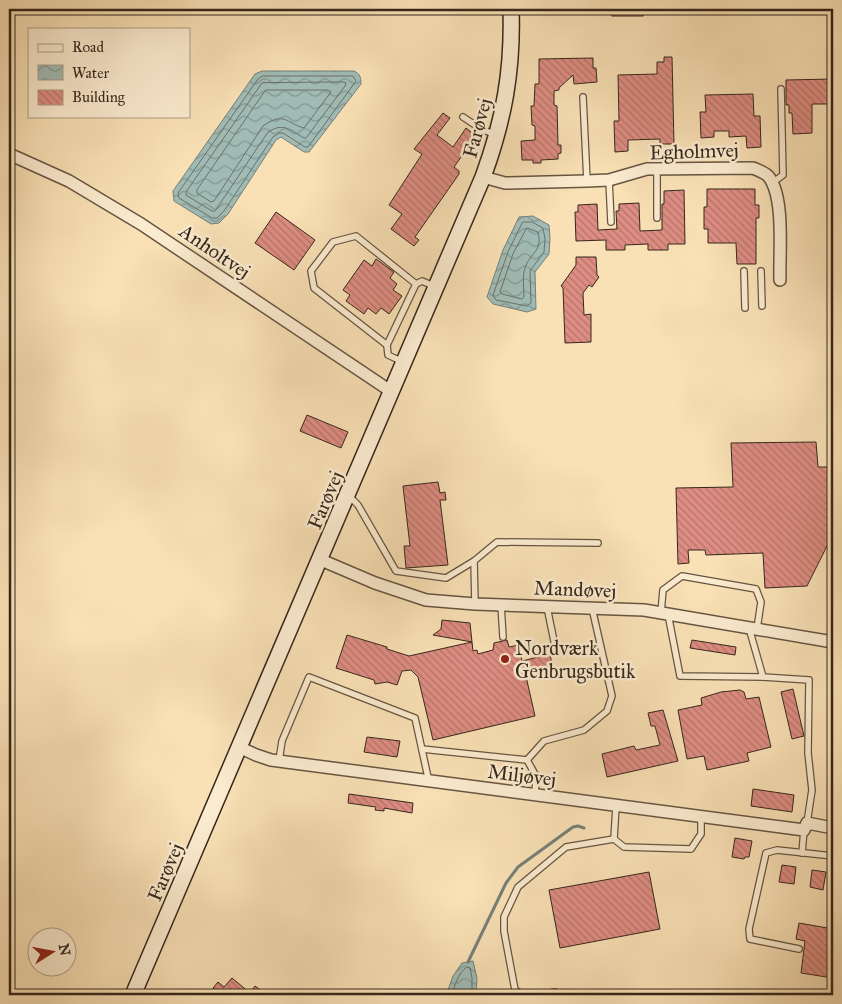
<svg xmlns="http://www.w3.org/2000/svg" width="842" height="1004" viewBox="0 0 842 1004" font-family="'IM FELL Great Primer',serif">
  <defs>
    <pattern id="water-waves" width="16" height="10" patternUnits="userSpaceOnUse" patternTransform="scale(1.25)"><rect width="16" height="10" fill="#a0bbb5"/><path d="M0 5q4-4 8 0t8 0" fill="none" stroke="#839892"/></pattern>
    <pattern id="building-back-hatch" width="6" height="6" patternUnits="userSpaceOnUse" patternTransform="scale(1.25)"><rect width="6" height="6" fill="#de8d82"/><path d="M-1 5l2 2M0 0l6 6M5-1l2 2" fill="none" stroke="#b5736a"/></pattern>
  </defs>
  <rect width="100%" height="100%" fill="#f9e0b5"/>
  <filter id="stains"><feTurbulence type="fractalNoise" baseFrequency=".004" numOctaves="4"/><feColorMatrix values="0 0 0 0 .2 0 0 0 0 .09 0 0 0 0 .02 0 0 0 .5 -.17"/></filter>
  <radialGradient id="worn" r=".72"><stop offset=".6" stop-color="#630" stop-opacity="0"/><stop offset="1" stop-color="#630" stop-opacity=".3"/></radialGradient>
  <g fill="url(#water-waves)" stroke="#758078">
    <path d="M262 71H354C360 74 361 77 361 84L309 152H304L281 137 276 140 228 214 219 223 211 224 174 201 173 191 255 74Z"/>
    <path d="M533 216 549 225 550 239 549 254 535 272 536 309 527 312 493 304 487 297 503 250 519 217Z"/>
    <path d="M473 961 477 978 476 995H448L447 993 453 976 462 963Z"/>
  </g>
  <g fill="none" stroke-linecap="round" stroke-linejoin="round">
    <g stroke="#6a7168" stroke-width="1">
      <path d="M263 76H353L356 81 308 147H305L283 133H279L273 137 224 211 217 218H212L179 198 178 193 258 79Z"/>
      <path d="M343 82 346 83 345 86 306 138H304C290 130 284 122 268 132L215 211H212L186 195V192L262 83Z"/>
      <path d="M266 90H328L331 92 304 128C286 123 284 111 263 126L214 201 211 202 197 193V190Z"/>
      <path d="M523 222H532L543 228 545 239 544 252 530 271 531 303 527 306 496 300 493 295 508 252Z"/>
      <path d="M527 228 538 232C543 252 530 252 525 268 522 276 524 288 524 297L522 299 502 294 500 292 513 254Z"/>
      <path d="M452 995C455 985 458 973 467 967L470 968 472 978V995"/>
    </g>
    <path stroke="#758078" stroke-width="3" d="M468 962 506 883 518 867 573 827 578 826 584 828"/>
  </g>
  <g fill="url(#building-back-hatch)" stroke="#35271c">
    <rect x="612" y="9" width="31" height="7"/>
    <path d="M664 57H672L674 144H660V139L628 140V151L615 152 614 121H619L618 75 657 74V62H664Z"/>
    <path d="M593 58V68H596L597 82 574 84 573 75 559 88V90L554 91V105L557 106 558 145H561V153L558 154V159L541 160V163H533V160H522L521 141 535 140V126L532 125 531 106H534L535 84H539V59Z"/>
    <path d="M833 79V104H812V133L793 134 792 113H789V105H786V80Z"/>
    <path d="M753 94 754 116H760L761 147 747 148 746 136 729 137V131H714V137L701 138 700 112H706L705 95Z"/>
    <path d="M443 113 450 118 437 135 453 147 466 128 476 136 454 167 459 171V174L415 237 419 240 414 246 391 229 402 214 389 205 422 154 414 149Z"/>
    <path d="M707 189H755V205H759V218H756V264H737L736 243H708V229H704V207H707Z"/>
    <path d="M684 190 685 244H668V250H648V244L625 245V250H606V240L576 241 575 212H578V205L597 204 598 230 617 229 616 211H619V204L639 203 640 231 662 230V204H664V191Z"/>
    <path d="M276 212 315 240 294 270 255 243Z"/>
    <path d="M576 257H596L597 275 599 277 592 287 589 285 583 293 584 315 591 314V342L565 343 563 288 561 286 576 265Z"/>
    <path d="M376 259 394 272 390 278 397 284 393 290 402 296 389 314 381 308 376 314 368 308 364 314 346 301 350 295 343 290 364 260 372 266Z"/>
    <path d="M307 415 348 432 341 448 300 431Z"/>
    <path d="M816 442 818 467H833V534L807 586 765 588 763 553 706 555 705 550H688L689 563 678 564 676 488 733 487 731 443Z"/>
    <path d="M438 482 440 493 445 492 446 500H440L448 565 406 568 404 546H410L403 486Z"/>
    <path d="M442 620 470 623 472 642 433 635 441 629Z"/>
    <path d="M347 635 387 647V649L409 656 472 642 473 651 477 650 478 654 493 650 494 643 507 640 509 647 519 645 522 661 550 654 552 665 525 672 535 716 433 740 418 677 411 670 402 671 397 685 387 682 375 684 374 680 336 668Z"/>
    <path d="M692 640 736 647 735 655 690 648Z"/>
    <path d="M793 689 804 736 792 739 781 692Z"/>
    <path d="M740 690 744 692 746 699 759 697 771 747 747 753 749 761 707 770 704 756 687 759 678 710 702 705 701 698 721 692Z"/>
    <path d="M663 710 678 761 607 777 602 754 634 746 636 750 660 745 655 726H651L648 713Z"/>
    <path d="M367 737 400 741 397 757 364 752Z"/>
    <path d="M753 789 794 795 792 812 751 806Z"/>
    <path d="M349 794 413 803 412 813 384 808V811L375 810 376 807 348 803Z"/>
    <path d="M735 838 752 841 749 857H745L744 859 732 857Z"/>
    <path d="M782 865 796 867 794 884 779 882Z"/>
    <path d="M812 870 826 872 823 890 810 887Z"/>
    <path d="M649 872 660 929 560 948 549 890Z"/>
    <path d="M799 923 833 929V978L801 973 805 941 796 939Z"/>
    <path d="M232 978 250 993 255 986 267 995H218L219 994 213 988 218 982 224 987Z"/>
  </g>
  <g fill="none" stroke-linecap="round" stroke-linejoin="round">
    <g stroke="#665542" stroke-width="8">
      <g id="lane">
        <path d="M583 97 587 181"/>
        <path d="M463 117 481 129 496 135"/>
        <path d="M657 169V218"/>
        <path d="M609 180 611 222"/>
        <path d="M772 183 783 175 781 89"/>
        <path d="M744 271 745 308"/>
        <path d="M761 271 762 306"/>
        <path d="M387 345 314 288 311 271 333 242 356 236 416 284"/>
        <path d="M403 362 388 355 387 345 416 284 422 281 436 287"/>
        <path d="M349 496 358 505 396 571 446 578 474 561"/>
        <path d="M475 604 474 561 497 542 598 543"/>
        <path d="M501 605 503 637"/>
        <path d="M547 607 556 651"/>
        <path d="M661 613 663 590 682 576 756 589 761 602 757 629"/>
        <path d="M668 614 680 676 763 677 809 680 808 753 812 790 807 823"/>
        <path d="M749 628 763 677"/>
        <path d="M422 749 527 760 544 741 584 730 607 711 612 696 592 608"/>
        <path d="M527 760 536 776 535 796"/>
        <path d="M279 761 282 741 309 677 415 718 429 782"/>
        <path d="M616 806 614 839 624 847 691 849 701 834V817"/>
        <path d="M802 853 804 830"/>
        <path d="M799 949 750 939 749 929 766 853 777 850 833 856"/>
        <path d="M523 995 515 990 504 931V917L518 887 566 847 614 839"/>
        <path d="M540 995 555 992"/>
      </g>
    </g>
    <g stroke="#665542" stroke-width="14">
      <g id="street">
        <path d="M9 154 69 181 141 224 392 392"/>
        <path d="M483 177 505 183 587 181 609 180 647 169 753 168C758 170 766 173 769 177 785 199 779 253 780 280"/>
        <path d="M321 560 375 583 426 600 475 604 644 610 833 642"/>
        <path d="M239 747 256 755 271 760 804 830 807 823 833 828"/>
      </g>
    </g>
    <g stroke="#35271c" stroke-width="18">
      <path id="secondary" d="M133 995C250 723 368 451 483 177 504 120 513 70 511 9"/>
    </g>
    <use href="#lane" stroke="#fbebcf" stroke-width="5.5"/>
    <use href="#street" stroke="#fbebcf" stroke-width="11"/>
    <use href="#secondary" stroke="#fbebcf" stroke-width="15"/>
  </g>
  <circle fill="#8f2418" stroke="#fbebcf" stroke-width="2" cx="505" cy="659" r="5"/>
  <g text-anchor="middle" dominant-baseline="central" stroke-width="5" stroke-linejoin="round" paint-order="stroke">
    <g font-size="20" fill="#35271c" stroke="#fbebcf">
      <text transform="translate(477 128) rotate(-75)">Farøvej</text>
      <text transform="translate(694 151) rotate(-2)">Egholmvej</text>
      <text transform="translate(215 251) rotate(34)">Anholtvej</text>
      <text transform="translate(325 500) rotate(-67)">Farøvej</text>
      <text transform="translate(575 589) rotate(2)">Mandøvej</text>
      <text transform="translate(522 775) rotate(7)">Miljøvej</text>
      <text transform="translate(165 872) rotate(-67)">Farøvej</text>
    </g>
    <g font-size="20" fill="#35271c" stroke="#fbebcf" text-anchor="start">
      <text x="515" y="648">Nordværk<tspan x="515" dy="23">Genbrugsbutik</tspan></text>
    </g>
  </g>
  <rect width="842" height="1004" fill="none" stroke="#f9e0b5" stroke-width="30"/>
  <rect x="10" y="10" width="822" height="984" fill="none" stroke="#35271c" stroke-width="2.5"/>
  <rect x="15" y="15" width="812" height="974" fill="none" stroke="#35271c"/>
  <rect x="28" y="28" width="162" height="90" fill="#fbebcf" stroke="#ac9d87"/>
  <rect x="38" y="44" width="25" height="8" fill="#fbebcf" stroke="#ac9d87"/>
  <text x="72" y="52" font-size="15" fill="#35271c">Road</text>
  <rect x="38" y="65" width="25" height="15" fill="url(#water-waves)" stroke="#ac9d87"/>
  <text x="72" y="78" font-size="15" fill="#35271c">Water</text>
  <rect x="38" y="90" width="25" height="15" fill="url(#building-back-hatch)" stroke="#ac9d87"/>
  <text x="72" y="102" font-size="15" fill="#35271c">Building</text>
  <g transform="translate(52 952) rotate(79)"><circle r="24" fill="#fbebcf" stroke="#ac9d87"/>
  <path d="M0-4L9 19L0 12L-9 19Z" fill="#8f2418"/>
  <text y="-8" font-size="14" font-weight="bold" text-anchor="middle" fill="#35271c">N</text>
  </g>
  <rect width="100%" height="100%" filter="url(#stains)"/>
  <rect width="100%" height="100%" fill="url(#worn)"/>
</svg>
